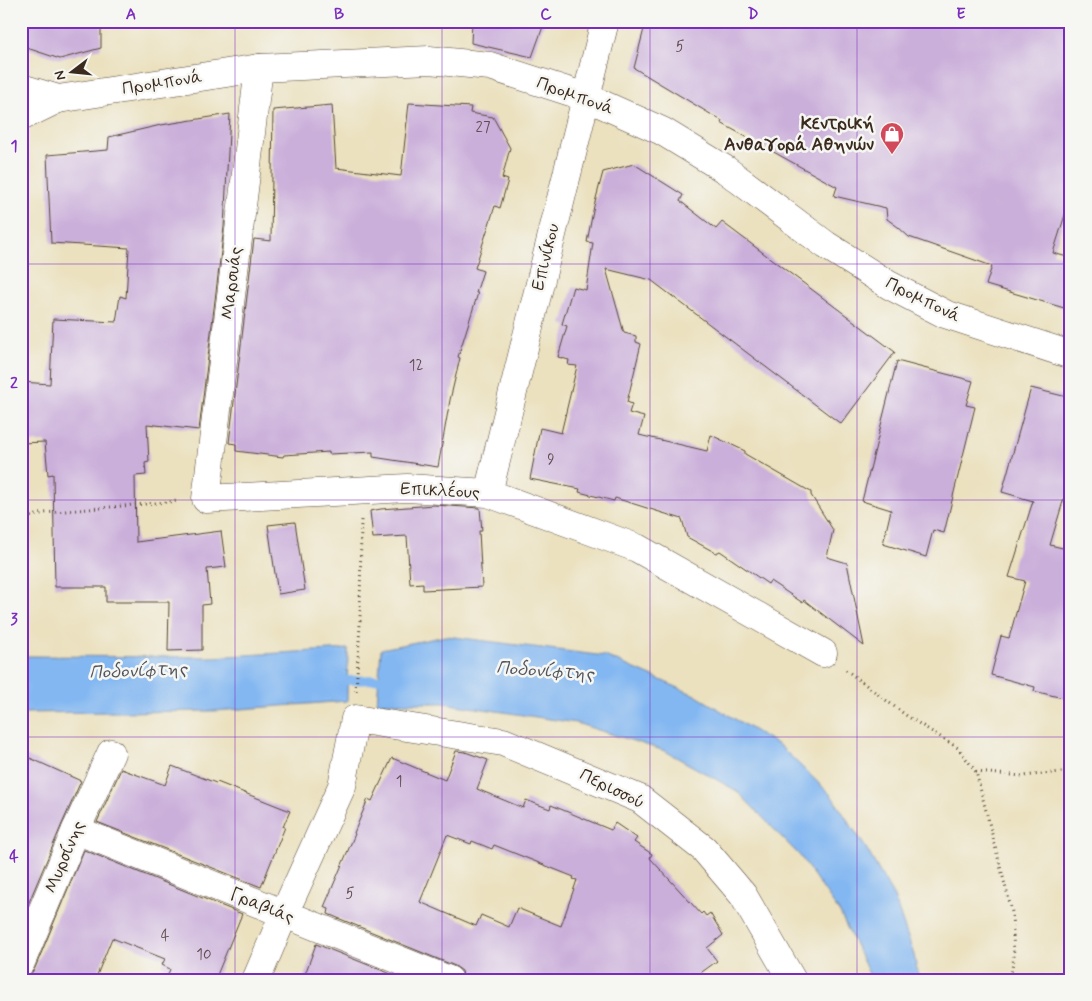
<svg xmlns="http://www.w3.org/2000/svg" width="1092" height="1001" viewBox="0 0 1092 1001" font-family="Mynerve,sans-serif">
  <rect width="100%" height="100%" fill="#f6f6f2"/>
  <filter id="ink" filterUnits="userSpaceOnUse"><feTurbulence type="fractalNoise" baseFrequency=".02" numOctaves="2"/><feDisplacementMap in="SourceGraphic" scale="10" xChannelSelector="R" yChannelSelector="G"/><feConvolveMatrix kernelMatrix="1 2 1 2 8 2 1 2 1" color-interpolation-filters="sRGB"/></filter>
  <filter id="wash" filterUnits="userSpaceOnUse"><feTurbulence type="fractalNoise" baseFrequency=".0096" numOctaves="4" result="noise"/><feDisplacementMap in="SourceGraphic" scale="20" xChannelSelector="R" yChannelSelector="G"/><feGaussianBlur stdDeviation="1.12" result="paint"/><feColorMatrix in="noise" values="0 0 0 0 0 0 0 0 0 0 0 0 0 0 0 0 0 1.4 0 .05"/><feComposite in="paint" operator="in"/></filter>
  <g filter="url(#wash)">
    <rect width="100%" height="100%" fill="#ebe1bf"/>
    <g fill="#83b7f1" stroke="#5f7088">
      <path d="M446 636 605 656 695 695 780 746 831 795 866 848 894 897 914 955 919 980H872L840 913 800 856 737 791 665 751 576 723 443 703H377L381 649Z"/>
      <path d="M348 649 347 701 215 711 21 713V656L212 657Z"/>
    </g>
    <g fill="none" stroke-linecap="round" stroke-linejoin="round">
      <path stroke="#83b7f1" stroke-width="9" d="M335 681 390 679"/>
    </g>
    <g id="blocks">
      <g fill="#caafda" fill-rule="evenodd">
        <path d="M21 21H101V48L60 59 21 46Z"/>
        <path d="M472 21H545L532 57 471 43Z"/>
        <path d="M646 21H1071V196L1053 253 1071 258V310L986 285 992 266 909 237 898 227 887 219 886 208 834 196 837 187 721 123 722 121 634 68Z"/>
        <path d="M409 103 471 107 470 113 493 117 510 148 502 178 508 180 500 208 495 206 475 268 483 271 476 293H478L458 357 460 358 450 400 438 467 373 457V452L329 454V452L284 455 283 457 236 451V444L229 443 254 239 271 241 273 110 332 105 336 168 401 176Z"/>
        <path d="M230 114 224 227 199 430 147 424 149 462 145 463 146 475 135 476 136 542 221 531 226 567 207 569 210 604 202 605V650L168 651 169 602H106V587H55L53 474 48 475 45 442 21 443V382L50 384 53 319 116 322 120 296 126 298 129 248 51 243 47 155 108 150 109 137 161 125Z"/>
        <path d="M634 164 683 195 680 201 716 229 722 222 895 352 841 424 651 280 606 269 624 333 636 336V342L641 344 627 402 632 404 629 413 644 417 639 435 707 451 711 435 745 451V454L811 492V495L833 530 827 557 847 563 864 646 804 600 803 603 770 581 768 584 720 551 716 553 687 537 682 519 615 498 614 501 579 492 580 489 530 479 540 428 561 433 577 366 568 365 569 360 558 357 567 326 562 324 573 287 586 290 593 243 587 242 594 206 603 172Z"/>
        <path d="M897 361 973 381 966 405 975 407 944 533 933 530 926 557 883 544 891 510 862 501Z"/>
        <path d="M1031 388 1071 398V500L1064 498 1050 545 1071 550V700L1034 691 1035 687 991 675 1001 636 1009 638 1025 581 1009 577 1033 501 1002 492Z"/>
        <path d="M434 505 480 508 482 531H479L482 587 423 590V583L410 584 407 536 373 538 370 511 381 509Z"/>
        <path d="M295 522 305 590 278 594 268 525Z"/>
        <path d="M456 751 465 752 488 760 477 789 523 808 526 800 550 809 551 805 611 830 615 823 637 838 634 842 652 854 650 858 701 914 703 912 706 916 710 913 723 935 707 948 717 961 691 980H464L462 971 455 966 328 914 329 909 324 907 355 834 354 833 368 799 372 801 392 758 445 780ZM447 835 471 844 472 841 492 849 494 845 574 877 573 879 577 880 561 926 517 908 509 927 481 915 476 926 420 902Z"/>
        <path d="M21 754 81 781 62 824 21 921Z"/>
        <path d="M172 766 216 783 217 782 290 811 283 827H285L261 887 97 822 121 769 165 785Z"/>
        <path d="M84 850 242 914 215 980H166L170 969 162 965 165 959 112 938 95 980H21V977L30 975 35 968Z"/>
        <path d="M316 944 406 980H303Z"/>
      </g>
    </g>
  </g>
  <g filter="url(#ink)">
    <use href="#blocks" fill-opacity="0" stroke="#554536" stroke-width="1"/>
    <g fill="none" stroke-linecap="round" stroke-linejoin="round">
      <g stroke="#554536" stroke-width="29">
        <g id="minor">
          <path d="M259 68 206 499 407 488 488 493 637 548 823 653"/>
          <path d="M21 88 58 99 259 68 429 60 490 66 586 97 662 131 726 170 826 245 889 285 945 314 1071 355"/>
          <path d="M21 117 58 99"/>
          <path d="M488 493 605 21"/>
          <path d="M76 830 449 980"/>
          <path d="M21 962 76 830 111 753"/>
          <path d="M256 980 284 914 342 786 355 719 503 742 640 799 704 849 743 895 792 980"/>
        </g>
      </g>
      <g stroke="#554536" stroke-width="3" stroke-dasharray="1 4" stroke-linecap="butt">
        <path d="M21 519 44 513 178 501"/>
        <path d="M846 670 907 716 958 748 976 772 1012 912 1014 957 1010 980"/>
        <path d="M356 691 360 625 361 520"/>
        <path d="M976 772 1023 776 1071 771"/>
      </g>
      <use href="#minor" stroke="#fff" stroke-width="28"/>
    </g>
  </g>
  <path fill="none" stroke="#7b2cbf" stroke-width="1" stroke-opacity="0.55" d="M235 21V980M442 21V980M650 21V980M857 21V980M21 264H1071M21 500H1071M21 737H1071"/>
  <defs>
    <g id="shop-pin" transform="scale(1.25)"><path d="M0 17L-7.5 6A9.5 9.5 0 1 1 7.5 6Z" fill="#d1495b" stroke="#f6f6f2"/><path d="M-5-2.5h2.3a2.7 3.5 0 0 1 5.4 0H5L5.5 6h-11ZM-1.5-2.5h3a1.5 2.3 0 0 0-3 0Z" fill="#fff"/></g>
  </defs>
  <g fill-rule="evenodd">
    <use href="#shop-pin" x="892" y="134"/>
  </g>
  <g text-anchor="middle" dominant-baseline="central" stroke-width="5" stroke-linejoin="round" paint-order="stroke">
    <g font-size="15" fill="#5f4b4d">
      <text x="680" y="47">5</text>
      <text x="483" y="128">27</text>
      <text x="416" y="366">12</text>
      <text x="551" y="460">9</text>
      <text x="399" y="782">1</text>
      <text x="350" y="894">5</text>
      <text x="165" y="936">4</text>
      <text x="204" y="955">10</text>
    </g>
    <g font-size="18" fill="#3b2a1e" stroke="#f6f6f2">
      <text transform="translate(162 83) rotate(-9)">Προμπονά</text>
      <text transform="translate(575 96) rotate(20)">Προμπονά</text>
      <text transform="translate(546 257) rotate(-76)">Επινίκου</text>
      <text transform="translate(232 283) rotate(-83)">Μαρσυάς</text>
      <text transform="translate(923 300) rotate(26)">Προμπονά</text>
      <text transform="translate(440 491) rotate(3)">Επικλέους</text>
      <text transform="translate(612 789) rotate(26)">Περισσού</text>
      <text transform="translate(65 857) rotate(-67)">Μυρσίνης</text>
      <text transform="translate(262 906) rotate(22)">Γραβιάς</text>
    </g>
    <g font-size="18" font-weight="bold" fill="#3b2a1e" stroke="#f6f6f2" text-anchor="end">
      <text x="874" y="124">Κεντρική<tspan x="874" dy="21">Ανθαγορά Αθηνών</tspan></text>
    </g>
    <g font-size="19" font-style="italic" fill="#51545d" stroke="#f6f6f2">
      <text transform="translate(138 671) rotate(-2)">Ποδονίφτης</text>
      <text transform="translate(545 671) rotate(4)">Ποδονίφτης</text>
    </g>
  </g>
  <rect width="1092" height="1001" fill="none" stroke="#f6f6f2" stroke-width="55"/>
  <g transform="translate(72 72) rotate(254)" stroke="#f6f6f2" stroke-width="4" paint-order="stroke">
  <path d="M0-4L9 19L0 12L-9 19Z" fill="#3b2a1e"/>
  <text y="-8" font-size="14" font-weight="bold" text-anchor="middle" fill="#3b2a1e">N</text>
  </g>
  <rect x="28" y="28" width="1036" height="946" fill="none" stroke="#7b2cbf" stroke-width="2"/>
  <g font-size="16" text-anchor="middle" font-weight="bold" fill="#7b2cbf">
    <text x="131" y="19">A</text>
    <text x="339" y="19">B</text>
    <text x="546" y="19">C</text>
    <text x="753" y="19">D</text>
    <text x="961" y="19">E</text>
    <text x="14" y="151">1</text>
    <text x="14" y="388">2</text>
    <text x="14" y="624">3</text>
    <text x="14" y="861">4</text>
  </g>
</svg>
